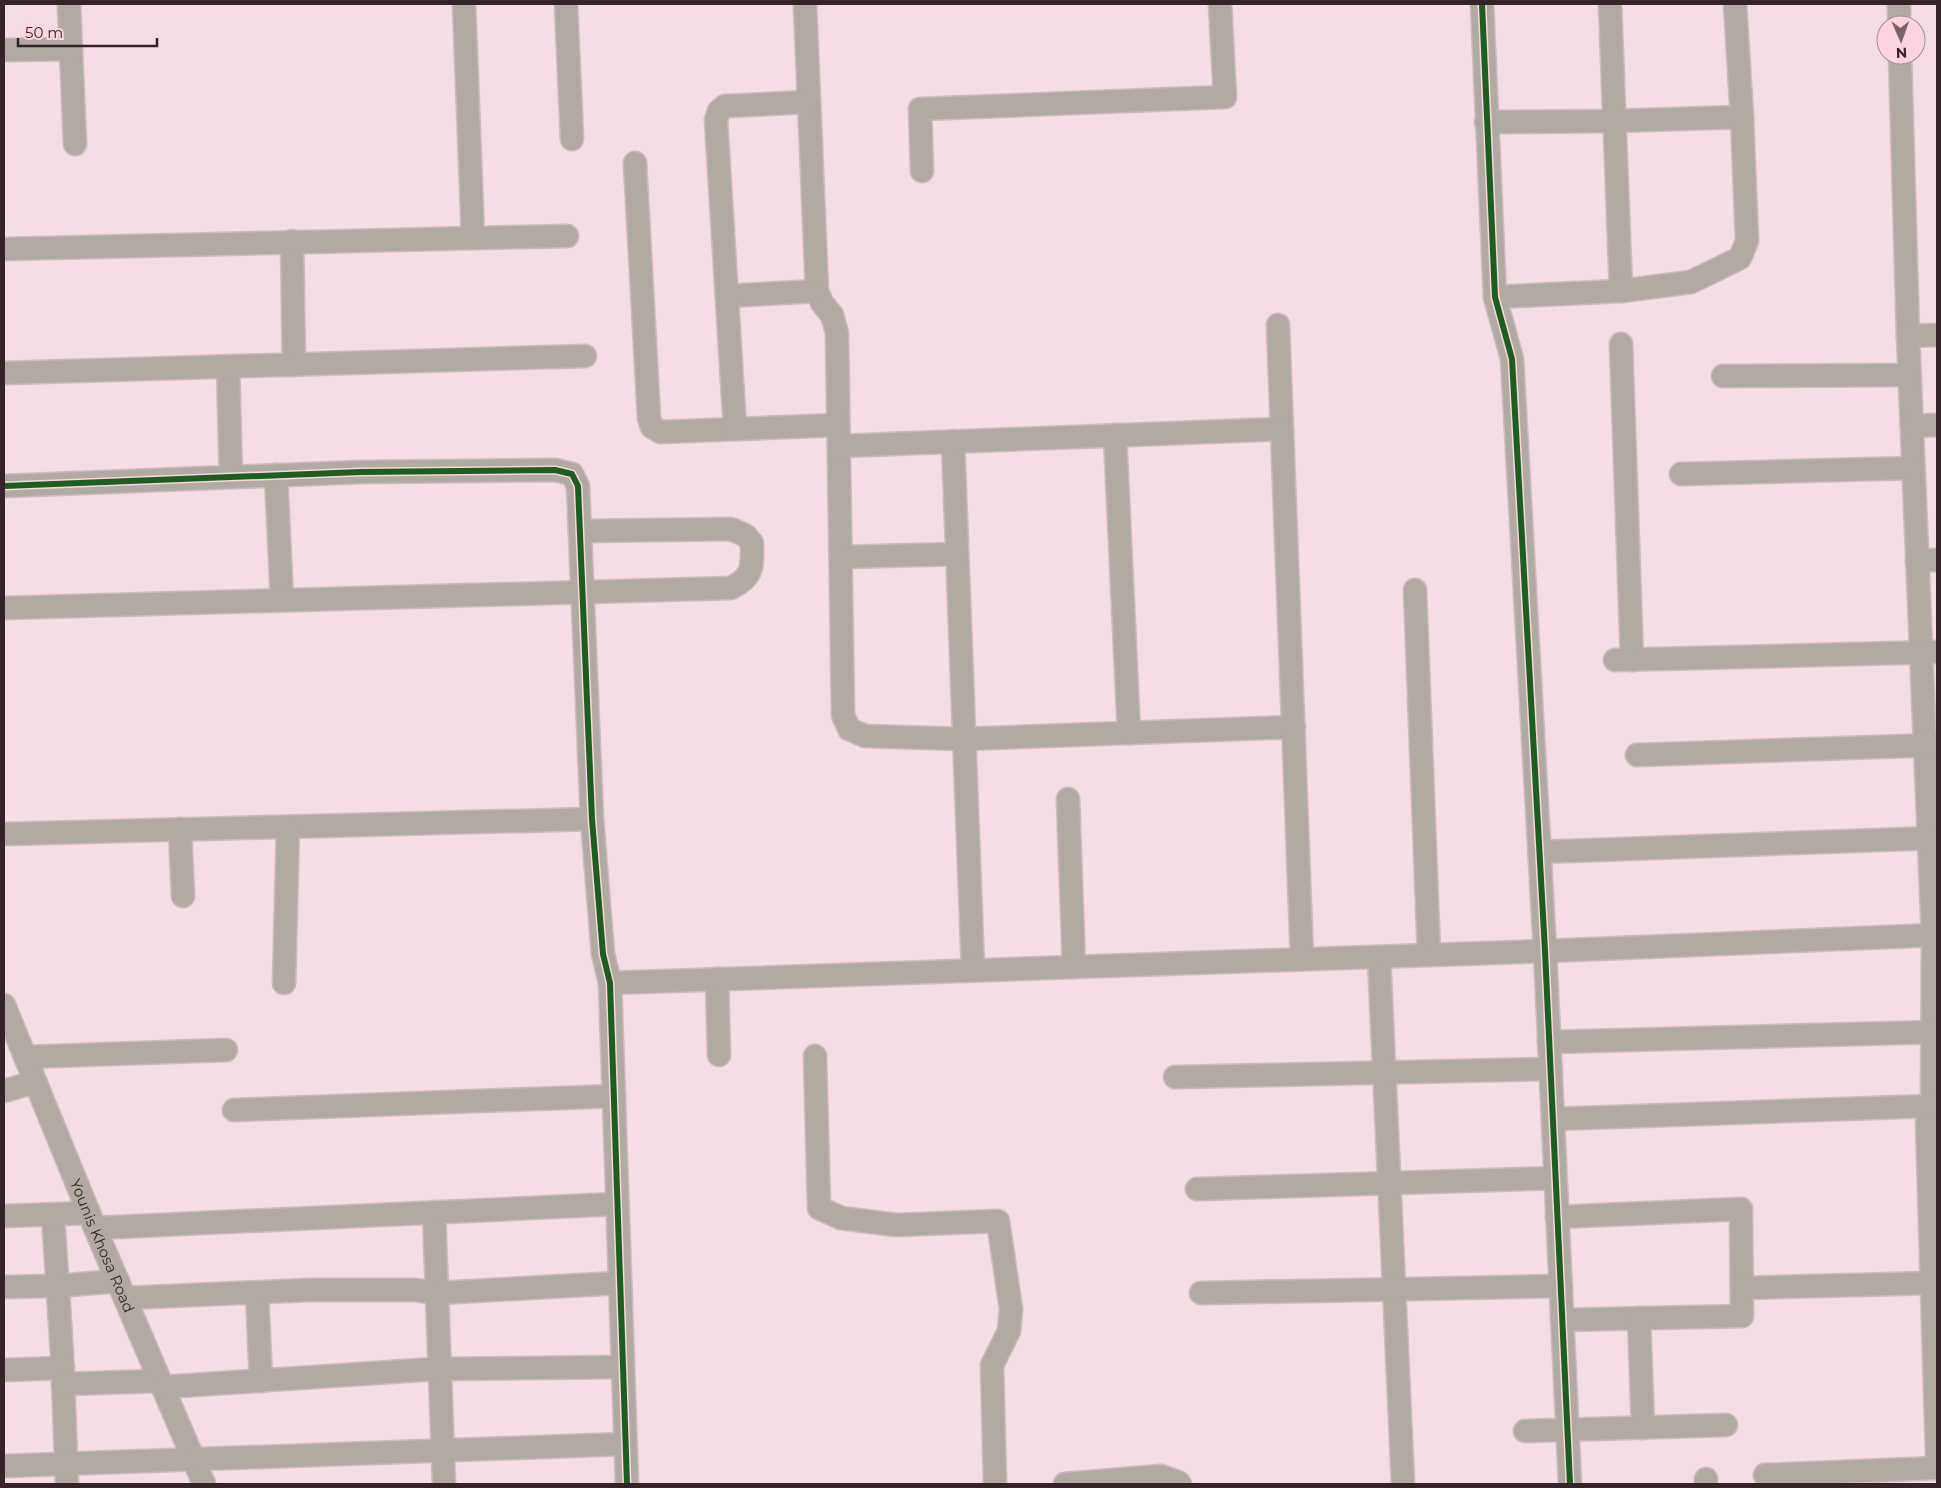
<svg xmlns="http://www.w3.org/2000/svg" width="1941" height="1488" viewBox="0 0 1941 1488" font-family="Montserrat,sans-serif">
  <rect width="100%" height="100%" fill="#f4dde4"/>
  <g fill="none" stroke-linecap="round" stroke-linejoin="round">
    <g stroke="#ccbabf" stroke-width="25">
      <g id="minor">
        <path d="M69 4 75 144"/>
        <path d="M464 4 473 237"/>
        <path d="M566 4 572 139"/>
        <path d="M805 4 817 291 822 303 832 315 837 333 843 715 849 729 865 736 963 739 1294 727"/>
        <path d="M1482 4 1495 297 1512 359 1545 951 1570 1484"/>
        <path d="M1610 4 1621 291"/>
        <path d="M1899 4V25"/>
        <path d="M4 50 71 49"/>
        <path d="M1900 55 1908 336 1933 936 1932 1106 1927 1122 1937 1454"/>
        <path d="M1486 122 1614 121 1742 117"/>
        <path d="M635 163 649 418 652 427 661 432 838 425"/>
        <path d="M922 171 920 109 1225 97 1220 4"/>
        <path d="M292 241 294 365"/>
        <path d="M4 249 567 236"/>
        <path d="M727 296 817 291"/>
        <path d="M1495 297 1621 291 1691 282 1740 258 1747 241 1742 117 1735 4"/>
        <path d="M1278 325 1302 959"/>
        <path d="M1908 336 1937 335"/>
        <path d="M1621 344 1632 660"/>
        <path d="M228 367 231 477"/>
        <path d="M4 373 585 356"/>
        <path d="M1723 376 1909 375"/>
        <path d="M1912 426 1937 425"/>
        <path d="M735 429 716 120 719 111 725 106 809 102"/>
        <path d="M1115 435 1129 733"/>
        <path d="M953 441 973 970"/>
        <path d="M839 446 1282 429"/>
        <path d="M1681 474 1913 468"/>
        <path d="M276 475 282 600"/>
        <path d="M4 486 361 472 555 470 572 474 578 486 592 819 603 954 610 983 627 1484"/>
        <path d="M841 557 957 554"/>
        <path d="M1917 561 1937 560"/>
        <path d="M1415 590 1429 955"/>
        <path d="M4 608 731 588C754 576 752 567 752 543L745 535 731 529 580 531"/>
        <path d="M1615 660 1937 652"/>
        <path d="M1637 755 1937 745"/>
        <path d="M1068 799 1074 967"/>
        <path d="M180 829 183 896"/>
        <path d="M4 834 592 819"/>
        <path d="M1540 852 1937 838"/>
        <path d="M1379 957 1403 1484"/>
        <path d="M717 979 719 1055"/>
        <path d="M284 983 288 827"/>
        <path d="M610 983 1545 951 1937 935"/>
        <path id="s1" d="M4 1005 95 1228 204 1484"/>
        <path d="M1549 1042 1937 1032"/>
        <path d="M815 1056 819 1208 841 1218 896 1225 998 1221 1011 1309 1009 1331 992 1365 995 1484"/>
        <path d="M25 1057 226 1050"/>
        <path d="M1175 1077 1551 1069"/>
        <path d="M4 1091 35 1082"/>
        <path d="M234 1110 614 1096"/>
        <path d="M1553 1119 1932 1106"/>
        <path d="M1197 1189 1555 1178"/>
        <path d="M434 1212 444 1484"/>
        <path d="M53 1215 62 1354 67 1484"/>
        <path d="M4 1216 89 1213"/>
        <path d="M1557 1217 1741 1209 1742 1316 1562 1320"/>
        <path d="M95 1228 617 1204"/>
        <path d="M4 1287 57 1286 118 1281"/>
        <path d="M1742 1288 1932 1283"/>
        <path d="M257 1293 261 1381"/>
        <path d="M1201 1293 1561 1286"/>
        <path d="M125 1298 309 1290H415L438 1293 619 1283"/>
        <path d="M1639 1318 1643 1428"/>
        <path d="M4 1370 63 1368"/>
        <path d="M63 1384 160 1381"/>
        <path d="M163 1387 436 1369 622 1367"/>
        <path d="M1525 1431 1726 1425"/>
        <path d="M4 1466 625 1444"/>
        <path d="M1765 1475 1937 1468"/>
        <path d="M1706 1479V1484"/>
        <path d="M1065 1484 1161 1476 1178 1482 1180 1484"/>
      </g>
    </g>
    <use href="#minor" stroke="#b1aaa3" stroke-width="22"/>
    <g stroke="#fed3e0" stroke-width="9">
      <g id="cycleway">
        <path d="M1482 4 1495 297 1512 359 1545 951 1570 1484"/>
        <path d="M4 486 361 472 555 470 572 474 578 486 592 819 603 954 610 983 627 1484"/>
      </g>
    </g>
    <use href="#cycleway" stroke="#1b5e20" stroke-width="6"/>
  </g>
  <g text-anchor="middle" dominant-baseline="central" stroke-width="5" stroke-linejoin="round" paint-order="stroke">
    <g font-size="15" fill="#342429" stroke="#fed3e0">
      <text stroke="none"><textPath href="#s1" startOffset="260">Younis Khosa Road</textPath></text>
    </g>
  </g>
  <rect width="1941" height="1488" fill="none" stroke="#342429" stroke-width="10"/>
  <g transform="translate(1901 40) rotate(178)"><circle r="24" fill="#fed3e0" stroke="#ad8d97"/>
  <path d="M0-4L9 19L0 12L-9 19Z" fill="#77656a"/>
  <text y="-8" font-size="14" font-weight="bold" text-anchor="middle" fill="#342429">N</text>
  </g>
  <path d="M18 38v8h139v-8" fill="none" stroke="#342429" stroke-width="2.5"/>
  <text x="25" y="38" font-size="15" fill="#342429" stroke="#fed3e0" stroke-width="4" paint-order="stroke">50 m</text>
</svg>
